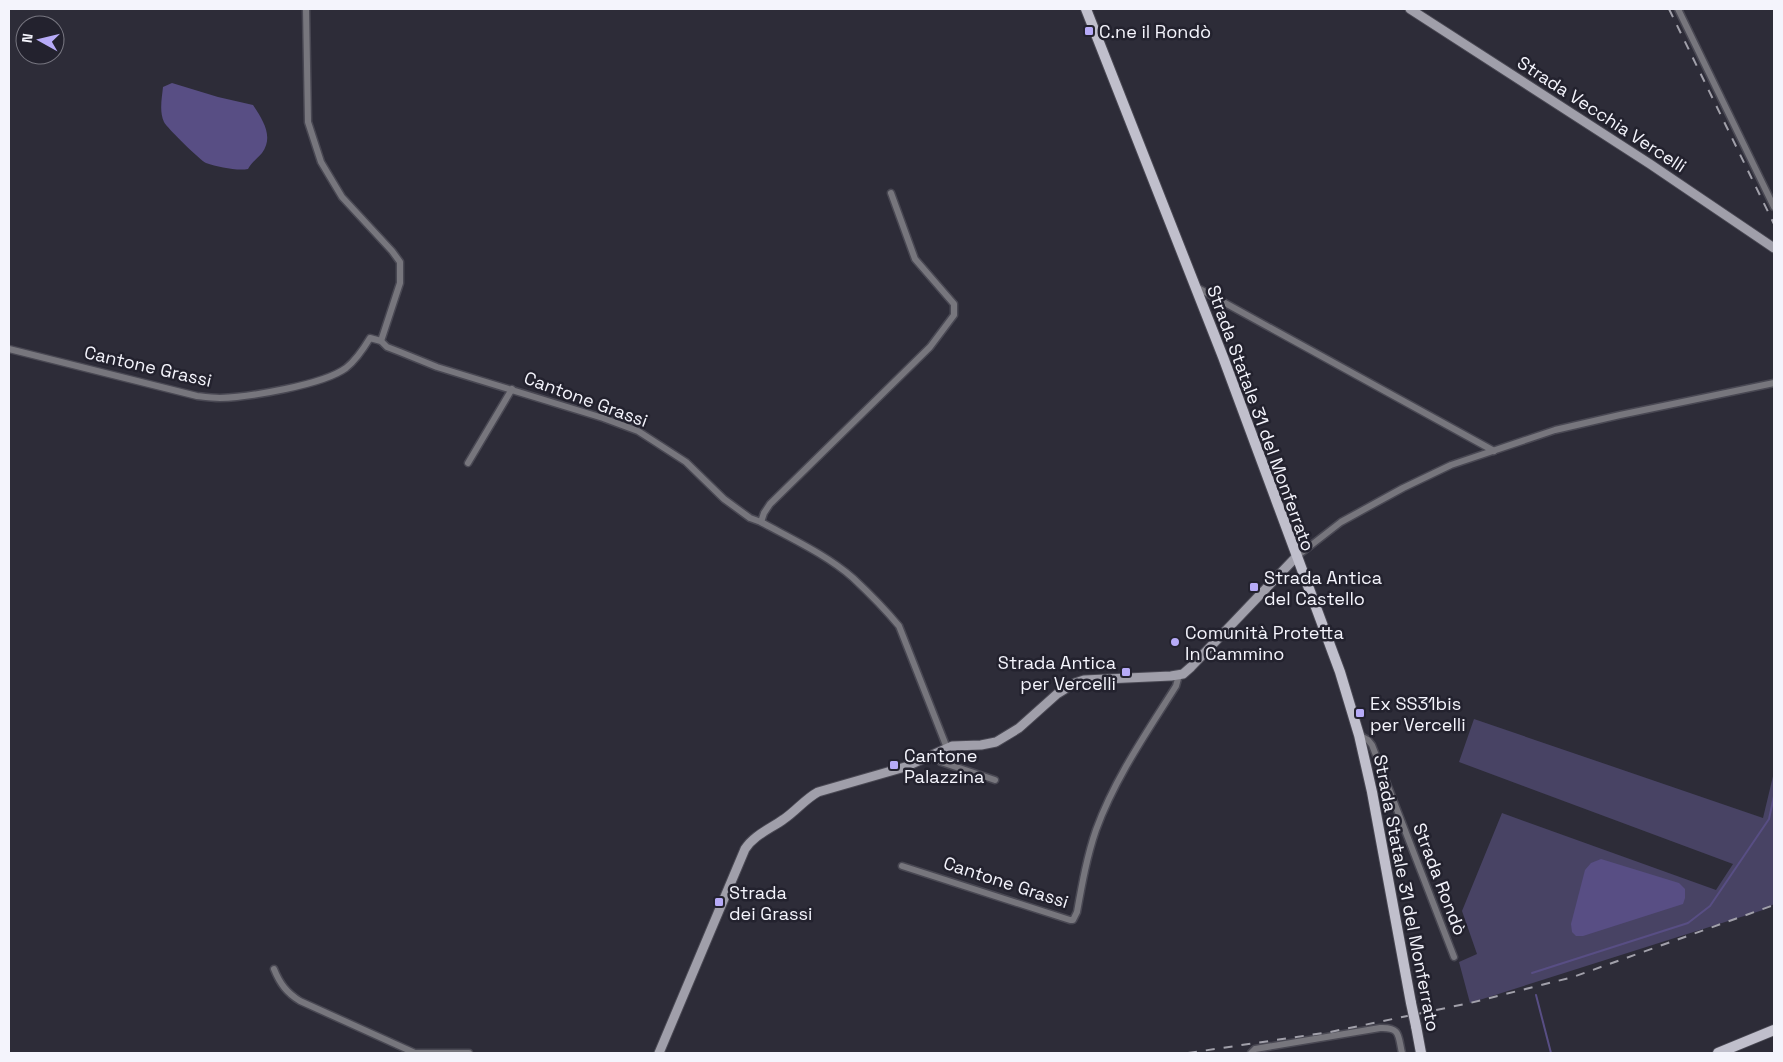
<svg xmlns="http://www.w3.org/2000/svg" width="1783" height="1062" viewBox="0 0 1783 1062" font-family="'Space Grotesk',sans-serif">
  <rect width="100%" height="100%" fill="#2d2c38"/>
  <path fill="#484364" d="M1474 719 1763 818 1774 772V904L1763 910 1470 1003 1459 962 1477 954 1462 911 1502 813 1716 890 1733 864 1459 762Z"/>
  <g fill="#584e84">
    <path d="M172 83 218 97 253 105C263 120 274 137 262 153 257 159 252 162 248 169 237 171 218 167 206 163 201 161 167 128 164 122 159 111 162 98 163 87Z"/>
    <path d="M1601 859 1679 883 1685 889V898L1683 904 1583 936H1576L1572 932 1571 924 1585 870 1591 863Z"/>
  </g>
  <g fill="none" stroke-linecap="round" stroke-linejoin="round">
    <g stroke="#584e84" stroke-width="2">
      <path d="M1532 973 1688 923 1710 906 1769 819 1774 796"/>
      <path d="M1536 995 1551 1053"/>
    </g>
    <g stroke="#494853" stroke-width="9">
      <g id="street">
        <path d="M306 9 308 122 321 162 342 197 392 251 400 262V283L381 341"/>
        <path d="M1678 9 1774 207"/>
        <path d="M1196 287 1494 451"/>
        <path d="M9 349 197 396C205 397 212 398 220 398 249 397 323 385 346 368 356 360 364 348 370 338L381 341 387 347 400 352 437 367 603 418 638 431 686 462 724 499 750 518 761 522C792 539 827 555 853 578 869 593 885 609 899 626L947 748"/>
        <path d="M468 463 512 389"/>
        <path d="M761 522 764 513 770 504 930 347 954 315V304L915 259 891 193"/>
        <path d="M1296 557 1341 522 1403 488 1451 465 1555 430 1620 415 1774 383"/>
        <path d="M1359 735 1368 740 1372 745 1454 957"/>
        <path d="M934 755 941 762 995 780"/>
        <path d="M902 866 1070 920H1073L1077 912C1082 884 1087 856 1096 830 1115 778 1147 732 1176 686L1179 675"/>
        <path d="M274 969C280 984 287 993 300 1001L415 1053H469"/>
        <path d="M1251 1053 1255 1049 1380 1028C1401 1027 1398 1036 1402 1053"/>
      </g>
    </g>
    <g stroke="#494853" stroke-width="11">
      <g id="secondary">
        <path d="M1410 9 1650 164 1774 248"/>
        <path d="M659 1053 745 849C754 835 770 829 784 819 796 811 805 799 818 792L905 767 952 746 981 745 996 742 1019 728 1057 694 1075 683 1084 680 1171 676 1183 674 1191 667 1296 557"/>
      </g>
    </g>
    <g stroke="#494853" stroke-width="12">
      <g id="primary">
        <path d="M1086 9 1223 357 1340 672 1359 735 1372 792 1411 1003"/>
        <path d="M1416 1026 1421 1053"/>
        <path d="M1718 1053 1774 1030"/>
      </g>
    </g>
    <use href="#street" stroke="#77767d" stroke-width="6"/>
    <use href="#secondary" stroke="#a09faa" stroke-width="9"/>
    <use href="#primary" stroke="#c0bfcc" stroke-width="10"/>
    <g stroke="#a1a0aa" stroke-width="2" stroke-dasharray="9 9" stroke-linecap="butt">
      <path d="M1669 9 1774 224"/>
      <path d="M1188 1053 1330 1032 1470 1003 1573 977 1774 905"/>
    </g>
    <g stroke="#494853" stroke-width="12" stroke-linecap="butt">
      <path id="primary-bridge" d="M1411 1003 1416 1026"/>
    </g>
    <use href="#primary-bridge" stroke="#c0bfcc" stroke-width="10"/>
  </g>
  <g fill="#b7abf8" stroke="#23222e" stroke-width="2">
    <rect x="1084" y="26" width="10" height="10" rx="2.5"/>
    <rect x="1249" y="582" width="10" height="10" rx="2.5"/>
    <circle cx="1175" cy="642" r="5"/>
    <rect x="1121" y="667" width="10" height="10" rx="2.5"/>
    <rect x="1355" y="708" width="10" height="10" rx="2.5"/>
    <rect x="889" y="760" width="10" height="10" rx="2.5"/>
    <rect x="714" y="897" width="10" height="10" rx="2.5"/>
  </g>
  <g text-anchor="middle" dominant-baseline="central" stroke-width="5" stroke-linejoin="round" paint-order="stroke">
    <g font-size="18" fill="#f4f4fc" stroke="#23222e" text-anchor="start">
      <text x="1099" y="31">C.ne il Rondò</text>
      <text x="1264" y="577">Strada Antica<tspan x="1264" dy="21">del Castello</tspan></text>
      <text x="1185" y="632">Comunità Protetta<tspan x="1185" dy="21">In Cammino</tspan></text>
      <text x="1116" y="662" text-anchor="end">Strada Antica<tspan x="1116" dy="21">per Vercelli</tspan></text>
      <text x="1370" y="703">Ex SS31bis<tspan x="1370" dy="21">per Vercelli</tspan></text>
      <text x="904" y="755">Cantone<tspan x="904" dy="21">Palazzina</tspan></text>
      <text x="729" y="892">Strada<tspan x="729" dy="21">dei Grassi</tspan></text>
    </g>
    <g font-size="18" fill="#f4f4fc" stroke="#23222e">
      <text transform="translate(1602 114) rotate(33)">Strada Vecchia Vercelli</text>
      <text transform="translate(148 366) rotate(13)">Cantone Grassi</text>
      <text transform="translate(586 399) rotate(20)">Cantone Grassi</text>
      <text transform="translate(1261 418) rotate(70)">Strada Statale 31 del Monferrato</text>
      <text transform="translate(1440 879) rotate(69)">Strada Rondò</text>
      <text transform="translate(1006 882) rotate(18)">Cantone Grassi</text>
      <text transform="translate(1407 893) rotate(79)">Strada Statale 31 del Monferrato</text>
    </g>
  </g>
  <rect width="1783" height="1062" fill="none" stroke="#f4f4fc" stroke-width="20"/>
  <g transform="translate(40 40) rotate(278)"><circle r="24" fill="#23222e" stroke="#777680"/>
  <path d="M0-4L9 19L0 12L-9 19Z" fill="#b7abf8"/>
  <text y="-8" font-size="14" font-weight="bold" text-anchor="middle" fill="#f4f4fc">N</text>
  </g>
</svg>
